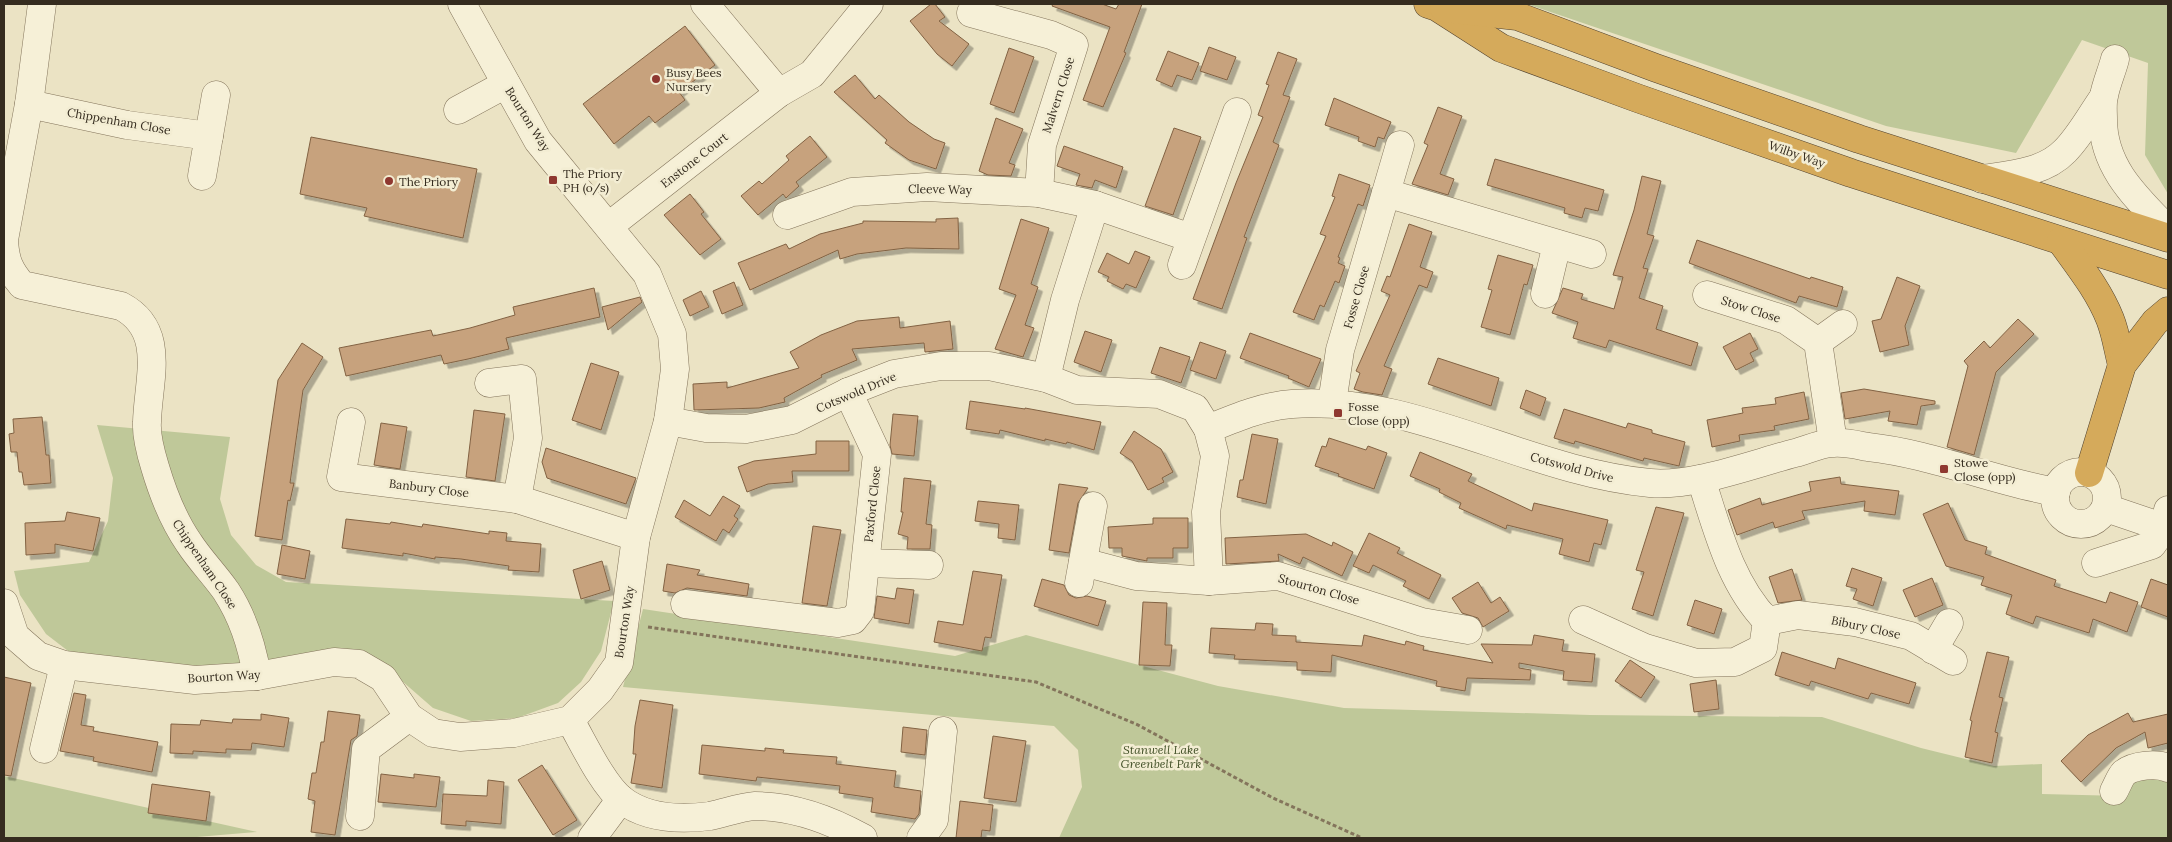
<svg xmlns="http://www.w3.org/2000/svg" width="2172" height="842" viewBox="0 0 2172 842" font-family="Lora,serif">
  <defs>
    <filter id="shadow"><feDropShadow dx="4.5" dy="4.5" stdDeviation="0" flood-color="#0004"/></filter>
  </defs>
  <rect width="100%" height="100%" fill="#ebe3c4"/>
  <g fill="#bfc899">
    <path d="M1527 4H2168V194L2145 155 2148 63 2082 40 2016 153 1886 126Z"/>
    <path d="M97 425 230 437 220 499 231 535 256 565 286 582 614 601 601 651 581 682 558 703 517 718 471 721 433 708 379 661 196 671 72 654 46 634 20 595 14 571 89 562 108 521 113 478Z"/>
    <path d="M643 609 955 656 1026 635 1218 686 1344 708 1590 715 1822 717 1921 748 1994 766 2042 764V794L2122 796 2133 780 2168 777V838H1059L1082 787 1078 750 1054 726 623 687Z"/>
    <path d="M4 776 257 832 185 838H4Z"/>
  </g>
  <g fill="#c7a27d" stroke="#826243" filter="url(#shadow)">
    <path d="M931 4H935L945 17 939 21 969 44 952 66 937 54 910 21Z"/>
    <path d="M1053 4H1102L1116 9 1119 4H1142L1124 52 1126 53 1103 107 1083 100 1110 27 1052 6Z"/>
    <path d="M685 26 715 65 679 92 685 100 655 123 649 116 614 144 583 104Z"/>
    <path d="M1209 47 1236 57 1227 80 1200 71Z"/>
    <path d="M1009 48 1034 57 1014 113 990 104Z"/>
    <path d="M1168 51 1199 63 1192 80 1177 75 1172 87 1156 80Z"/>
    <path d="M1278 52 1297 59 1283 95 1290 97 1273 142 1279 145 1244 237 1247 238 1222 309 1193 299 1236 183 1263 117 1258 115 1269 85 1266 84Z"/>
    <path d="M855 75 875 99 879 95 909 122 934 139 945 143 936 169 909 160 885 143 887 140 834 92Z"/>
    <path d="M1334 98 1391 122 1384 139 1378 137 1375 147 1358 141 1359 137 1325 125Z"/>
    <path d="M1438 107 1462 116 1440 174 1454 179 1448 195 1412 184 1428 145 1424 143Z"/>
    <path d="M996 118 1023 129 1009 163 1015 165 1011 176 988 175 979 171Z"/>
    <path d="M1174 128 1201 137 1173 215 1145 206Z"/>
    <path d="M810 136 827 157 796 182 799 186 786 198 783 194 758 215 741 196 759 181 762 184 789 160 786 156Z"/>
    <path d="M311 137 477 169 463 238 364 216 367 208 300 194Z"/>
    <path d="M1064 146 1123 167 1116 188 1095 180 1092 188 1076 185 1080 174 1057 166Z"/>
    <path d="M1495 159 1604 190 1598 211 1585 208 1582 218 1564 213 1565 208 1487 185Z"/>
    <path d="M1339 174 1370 185 1363 206 1358 204 1338 257 1340 258 1338 263 1345 266 1339 283 1335 281 1324 307 1320 305 1314 320 1293 312 1326 236 1320 234 1335 197 1332 196Z"/>
    <path d="M1642 176 1661 181 1647 234 1654 236 1643 268 1648 269 1639 298 1663 306 1656 329 1698 343 1691 366 1609 340 1606 348 1573 338 1578 322 1552 313 1563 288 1583 294 1581 299 1614 309 1623 277 1613 275 1634 210Z"/>
    <path d="M690 194 704 212 701 214 721 239 700 255 664 215Z"/>
    <path d="M958 218 959 249 906 248 857 254 840 259 838 250 750 290 738 263 786 244 789 249 820 234 863 223V221L936 222V219Z"/>
    <path d="M1021 219 1049 228 1031 284 1038 287 1025 325 1034 328 1023 357 995 349 1016 295 999 289Z"/>
    <path d="M1409 224 1432 232 1420 267 1433 272 1427 288 1419 285 1406 315 1384 366 1392 369 1382 395 1363 392 1354 389 1360 373 1356 371 1390 295 1381 291 1387 276 1390 277Z"/>
    <path d="M1697 240 1810 279 1811 277 1843 287 1837 307 1799 296 1796 303 1689 263Z"/>
    <path d="M1135 251 1150 257 1136 288 1126 284 1123 289 1107 281 1109 277 1098 272 1107 253 1129 264Z"/>
    <path d="M1498 255 1533 265 1527 285 1524 284 1510 335 1481 327 1492 290 1488 289Z"/>
    <path d="M1897 277 1920 286 1905 326 1909 345 1880 352 1872 321 1881 319Z"/>
    <path d="M734 282 743 305 722 314 713 291Z"/>
    <path d="M594 288 600 317 506 338 509 349 468 359 444 364 441 355 346 376 339 348 431 330 433 336 470 328 515 315 513 307Z"/>
    <path d="M701 291 709 307 690 316 683 300Z"/>
    <path d="M640 297 642 302 608 330 602 307Z"/>
    <path d="M899 317 900 328 950 321 953 349 925 352 924 343 852 349 857 360 821 375 822 377 784 398 785 402 759 408 694 410 693 384 727 382V388L799 368 790 352 821 335 857 321Z"/>
    <path d="M2018 319 2034 334 1996 372 1974 455 1947 447 1968 366 1964 361 1984 341 1990 348Z"/>
    <path d="M1085 331 1112 340 1101 372 1074 362Z"/>
    <path d="M1250 333 1321 359 1309 387 1288 378 1289 376 1240 358Z"/>
    <path d="M1750 333 1758 349 1750 353 1754 361 1736 370 1723 347Z"/>
    <path d="M1200 342 1226 351 1216 379 1190 370Z"/>
    <path d="M302 343 323 357 303 390 290 483H294L290 501 288 500 282 540 255 536 278 380Z"/>
    <path d="M1160 347 1190 357 1181 383 1151 373Z"/>
    <path d="M1438 358 1499 378 1491 406 1428 384Z"/>
    <path d="M591 363 619 372 601 430 572 420Z"/>
    <path d="M1864 389 1935 401V404L1921 406 1917 425 1888 421 1890 411 1845 419 1841 393Z"/>
    <path d="M1526 390 1546 398 1540 416 1520 408Z"/>
    <path d="M1804 392 1809 419 1774 426 1775 430 1739 435 1740 441 1712 447 1707 420 1743 413 1742 408 1776 404 1775 398Z"/>
    <path d="M970 401 1025 409V408L1101 422 1094 450 1067 442 1066 444 1045 439V441L1000 430 999 434 966 429Z"/>
    <path d="M1564 409 1626 428 1628 423 1652 430V433L1685 442 1679 466 1644 458 1643 461 1575 441 1574 444 1554 438Z"/>
    <path d="M474 410 505 414 495 481 466 477Z"/>
    <path d="M893 414 918 416 914 456 892 454 890 445Z"/>
    <path d="M42 417 46 455H49L51 483 24 485 22 472H19L17 452H11L9 434 14 433 13 419Z"/>
    <path d="M381 423 407 427 400 469 374 465Z"/>
    <path d="M1134 431 1161 449 1173 472 1162 478 1164 482 1148 490 1132 461 1120 453Z"/>
    <path d="M1252 434 1278 439 1266 504 1237 497 1240 480H1243Z"/>
    <path d="M1329 438 1366 450 1368 446 1387 453 1374 489 1338 476 1339 474 1315 466 1322 446 1326 447Z"/>
    <path d="M816 441H849V471H792L793 482 768 484 747 492 738 467 754 461 816 454Z"/>
    <path d="M546 448 636 478 626 504 547 478 542 462Z"/>
    <path d="M1420 452 1472 474 1468 481 1532 511 1534 503 1608 520 1601 545 1594 543 1589 562 1559 554 1563 539 1507 525 1506 529 1459 508 1461 503 1439 492 1440 489 1410 476Z"/>
    <path d="M1840 477 1841 484 1899 491 1895 515 1864 511 1865 501 1802 511 1805 519 1775 528 1773 522 1737 535 1728 510 1760 498 1762 505 1811 491 1809 482Z"/>
    <path d="M904 478 931 481 926 524 932 525 930 549H907L908 537 898 534 903 512H901Z"/>
    <path d="M1059 484 1088 488 1078 503 1069 553 1049 550Z"/>
    <path d="M723 496 740 506 734 516 738 519 729 533 723 529 716 541 675 517 684 500 710 516Z"/>
    <path d="M978 501 1019 505 1015 540 998 538 999 524 975 521Z"/>
    <path d="M1948 503 1965 540 1987 547 1985 554 2056 580 2054 586 2106 603 2110 592 2138 602 2127 632 2093 619 2089 633 2036 616 2033 624 2006 614 2012 595 1981 585 1984 577 1946 566 1923 514Z"/>
    <path d="M1656 507 1684 513 1653 616 1632 609 1644 572 1636 570Z"/>
    <path d="M67 512 100 518 93 551 55 544V553L26 555 25 523 65 521Z"/>
    <path d="M1153 518H1188V548H1173V558H1147V561L1122 556V548H1109L1108 527 1153 524Z"/>
    <path d="M346 519 390 524 391 522 422 527 423 524 489 534V531L507 533 506 541 541 544 539 572 508 570 509 566 461 559 435 557V559L403 553V556L342 548Z"/>
    <path d="M813 526 841 530 827 606 802 603Z"/>
    <path d="M1369 533 1400 548 1397 553 1441 575 1429 599 1403 586 1406 581 1373 565 1369 573 1353 566Z"/>
    <path d="M1306 534 1332 546 1333 542 1353 552 1342 576 1303 557 1300 564 1278 554 1279 561 1226 564 1225 538Z"/>
    <path d="M282 545 310 551 305 579 277 574Z"/>
    <path d="M602 561 610 590 581 599 573 570Z"/>
    <path d="M667 564 700 570 697 575 749 584 747 596 687 588 675 593 663 591Z"/>
    <path d="M1852 568 1882 578 1873 606 1853 599 1857 589 1846 586Z"/>
    <path d="M1792 569 1802 600 1778 603 1769 577Z"/>
    <path d="M973 571 1002 575 991 638 985 637 982 651 934 642 938 621 963 625Z"/>
    <path d="M1932 578 1943 605 1915 617 1903 590Z"/>
    <path d="M1042 579 1064 585 1069 595 1076 598 1087 596 1106 601 1098 626 1034 606Z"/>
    <path d="M2151 579 2168 585V617L2141 607Z"/>
    <path d="M1478 582 1491 603 1500 597 1509 611 1483 627 1478 618 1462 613 1452 598Z"/>
    <path d="M897 588 914 590 909 624 874 618 877 596 895 599Z"/>
    <path d="M1695 600 1722 609 1714 634 1687 625Z"/>
    <path d="M1143 602 1167 603 1165 645H1172L1170 666 1139 665Z"/>
    <path d="M1256 623 1273 624 1272 635 1296 636V642L1362 646 1364 635 1405 645 1406 641 1424 646 1423 650 1493 663 1481 644 1532 645 1534 635 1564 640 1562 651 1595 654 1592 682 1563 680 1564 671 1519 663V668L1531 670 1530 680 1467 678 1465 691 1436 686 1437 681 1332 655 1331 672 1297 670V662L1234 659 1235 655 1209 653 1211 628 1255 630Z"/>
    <path d="M1782 652 1835 669 1838 658 1916 683 1909 704 1871 693 1868 699 1811 681 1809 686 1775 675Z"/>
    <path d="M1987 652 2009 657 1999 697 2003 698 1995 732 1998 733 1992 763 1965 757 1972 721 1970 720Z"/>
    <path d="M1630 660 1655 677 1641 698 1615 681Z"/>
    <path d="M4 677 31 683 11 776 4 775Z"/>
    <path d="M1716 680 1719 709 1694 712 1690 684Z"/>
    <path d="M74 693 86 695 81 725 94 727 93 731 158 742 152 772 93 761 94 757 60 751Z"/>
    <path d="M640 700 673 705 662 788 631 783 636 754H633L635 726Z"/>
    <path d="M328 711 360 715 357 736 351 740 335 835 311 832 315 801 308 799 312 773H316L321 742H324Z"/>
    <path d="M2128 713 2133 722 2168 714V743L2148 748 2145 732 2116 748 2081 782 2061 761 2088 735Z"/>
    <path d="M261 714 289 718 284 747 252 743 251 750 226 749V753L193 751V754L170 753 171 724 200 725 201 720 232 723 233 719 261 720Z"/>
    <path d="M903 727 927 730 925 755 901 752Z"/>
    <path d="M993 736 1026 741 1016 802 984 798Z"/>
    <path d="M702 745 765 751V748L784 750 783 753 837 757 836 764 896 771 894 787 921 791 919 814 915 819 871 812 873 798 839 793 840 786 757 777 756 781 699 774Z"/>
    <path d="M542 765 577 820 553 835 518 780Z"/>
    <path d="M381 774 414 778V774L440 777 436 807 378 802Z"/>
    <path d="M488 780 504 782 501 824 466 821V826L441 824 443 794 487 796Z"/>
    <path d="M152 784 210 792 206 821 148 813Z"/>
    <path d="M960 801 993 805 990 831 982 830 981 838H956Z"/>
  </g>
  <g fill="none" stroke-linecap="round" stroke-linejoin="round">
    <g stroke="#84755c" stroke-width="29">
      <g id="minor">
        <path d="M42 4 29 104 4 240C5 260 9 270 22 285L121 306C167 330 148 380 147 422 146 436 151 454 155 467 163 494 173 520 189 543 200 560 214 574 226 591 243 617 252 645 257 676"/>
        <path d="M705 4 779 93"/>
        <path d="M971 13 1051 35 1074 45 1042 145 1039 193"/>
        <path d="M2115 59C2112 71 2106 84 2104 96 2102 103 2103 112 2103 119 2103 168 2137 198 2168 230"/>
        <path d="M29 104 127 125 209 136"/>
        <path d="M458 110 506 84"/>
        <path d="M202 176 216 95"/>
        <path d="M1982 179C2009 175 2044 173 2065 151 2080 136 2091 115 2103 98"/>
        <path d="M1386 193 1592 254"/>
        <path d="M787 215 852 192 927 187 1039 193 1095 205 1191 238"/>
        <path d="M609 226 779 93 812 74 869 4"/>
        <path d="M1182 265 1237 112"/>
        <path d="M1545 294 1557 244"/>
        <path d="M1707 295 1786 320 1818 342 1833 442"/>
        <path d="M1818 342 1843 324"/>
        <path d="M1046 378 1065 300 1095 205"/>
        <path d="M489 383 522 379 528 438 517 499"/>
        <path d="M1332 403 1340 350 1400 145"/>
        <path d="M668 421 706 428 746 429 792 420 848 392 894 374 941 366H989L1046 378 1077 390 1159 394 1195 408 1208 429 1215 456 1206 512 1209 581"/>
        <path d="M351 422 341 477 517 499 636 537"/>
        <path d="M1208 429C1235 418 1263 406 1292 404 1413 395 1529 472 1650 483 1693 487 1753 464 1795 453 1807 450 1821 443 1833 443 1845 442 1857 445 1868 447 1933 454 1992 481 2056 492"/>
        <circle cx="2081" cy="498" r="26"/>
        <path d="M1701 479C1717 528 1730 583 1767 621L1798 615 1855 622 1911 636 1953 661"/>
        <path d="M2106 508 2168 529"/>
        <path d="M1083 562 1136 576 1209 581 1278 576 1422 622 1468 630"/>
        <path d="M866 563 929 565"/>
        <path d="M2096 563 2152 545 2164 528 2168 510"/>
        <path d="M1079 583 1093 506"/>
        <path d="M4 603 15 636 38 656 64 665 195 680 257 676 334 662 359 664 383 678 409 717 433 733 460 737 514 733 570 720 600 690 619 663 636 537 668 421 675 369 672 334 647 274 538 141 462 4"/>
        <path d="M685 604 838 623 853 620 860 611 877 454 848 392"/>
        <path d="M1583 620 1645 648 1696 663 1735 662 1763 648 1767 621"/>
        <path d="M1933 650 1949 623"/>
        <path d="M570 720C583 742 602 784 622 800 646 818 680 820 710 816 725 813 740 807 755 806 794 806 829 819 863 838"/>
        <path d="M44 749 64 665"/>
        <path d="M2114 791C2117 786 2120 777 2124 773 2134 765 2157 763 2168 768"/>
        <path d="M360 816 366 749 409 717"/>
        <path d="M592 838 621 799"/>
        <path d="M921 838 934 820 943 731"/>
      </g>
    </g>
    <g stroke="#524330" stroke-width="29">
      <g id="highway">
        <path d="M1428 4 1437 7 1501 48 1637 98 1851 173 2168 275"/>
        <path d="M1444 8 1517 16 1656 68 1859 139 2168 238"/>
        <path d="M2061 241C2079 266 2099 291 2110 319 2116 334 2118 350 2122 365"/>
        <path d="M2089 473 2122 365 2155 322 2168 311"/>
      </g>
    </g>
    <path stroke="#84755c" stroke-width="3" stroke-dasharray="4 2.5" stroke-linecap="butt" d="M648 627 1036 682 1138 725 1273 798 1362 838"/>
    <use href="#minor" stroke="#f6f0d7" stroke-width="28"/>
    <use href="#highway" stroke="#d5aa5b" stroke-width="28"/>
  </g>
  <g fill="#8f3830" stroke="#f3edd3" stroke-width="2">
    <circle cx="656" cy="79" r="5"/>
    <rect x="548" y="175" width="10" height="10" rx="2.5"/>
    <circle cx="389" cy="181" r="5"/>
    <rect x="1333" y="408" width="10" height="10" rx="2.5"/>
    <rect x="1939" y="464" width="10" height="10" rx="2.5"/>
  </g>
  <g text-anchor="middle" dominant-baseline="central" stroke-width="5" stroke-linejoin="round" paint-order="stroke">
    <g font-size="12" fill="#352c1f" stroke="#f3edd3" text-anchor="start">
      <text x="666" y="72">Busy Bees<tspan x="666" dy="14">Nursery</tspan></text>
      <text x="563" y="173">The Priory<tspan x="563" dy="14">PH (o/s)</tspan></text>
      <text x="399" y="181">The Priory</text>
      <text x="1348" y="406">Fosse<tspan x="1348" dy="14">Close (opp)</tspan></text>
      <text x="1954" y="462">Stowe<tspan x="1954" dy="14">Close (opp)</tspan></text>
    </g>
    <g font-size="12" fill="#352c1f" stroke="#f3edd3">
      <text transform="translate(1058 95) rotate(-72)">Malvern Close</text>
      <text transform="translate(528 119) rotate(58)">Bourton Way</text>
      <text transform="translate(119 121) rotate(10)">Chippenham Close</text>
      <text transform="translate(1797 154) rotate(19)">Wilby Way</text>
      <text transform="translate(694 160) rotate(-38)">Enstone Court</text>
      <text transform="translate(940 189) rotate(1)">Cleeve Way</text>
      <text transform="translate(1356 297) rotate(-74)">Fosse Close</text>
      <text transform="translate(1751 309) rotate(18)">Stow Close</text>
      <text transform="translate(856 392) rotate(-23)">Cotswold Drive</text>
      <text transform="translate(1572 467) rotate(15)">Cotswold Drive</text>
      <text transform="translate(429 488) rotate(7)">Banbury Close</text>
      <text transform="translate(872 504) rotate(-84)">Paxford Close</text>
      <text transform="translate(205 564) rotate(56)">Chippenham Close</text>
      <text transform="translate(1319 589) rotate(16)">Stourton Close</text>
      <text transform="translate(624 622) rotate(-81)">Bourton Way</text>
      <text transform="translate(1866 627) rotate(12)">Bibury Close</text>
      <text transform="translate(224 676) rotate(-3)">Bourton Way</text>
    </g>
    <g font-size="12" font-style="italic" fill="#425027" stroke="#f3edd3">
      <text x="1161" y="749">Stanwell Lake<tspan x="1161" dy="14">Greenbelt Park</tspan></text>
    </g>
  </g>
  <rect width="2172" height="842" fill="none" stroke="#352c1f" stroke-width="10"/>
</svg>
